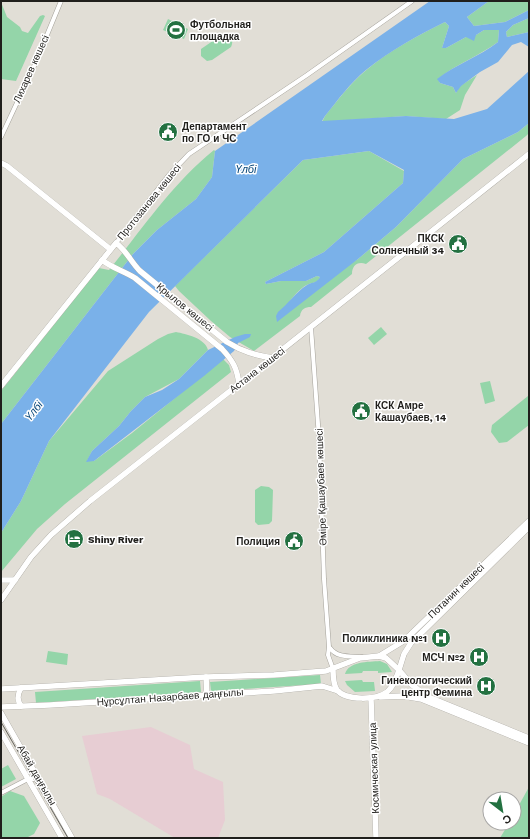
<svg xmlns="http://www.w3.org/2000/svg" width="530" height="839" viewBox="0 0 530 839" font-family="'Work Sans',sans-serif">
  <rect width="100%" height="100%" fill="#e1ded6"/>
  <path fill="#e7cdd3" d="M151 727 190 745 194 769 223 782 225 820 218 838H175L110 799 97 794 82 736Z"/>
  <g fill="#94d5a9">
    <path d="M489 1H529V10L505 22 474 26 467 17Z"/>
    <path d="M1 2 7 17 20 27 22 31 28 33 40 16 43 15 45 16 16 81 1 79Z"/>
    <path d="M529 18V32L507 37 506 32 513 25Z"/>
    <path d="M168 19 188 29 184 39 163 30Z"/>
    <path d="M445 22 449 26 442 48H446L466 37 476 35 484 30H499L498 42C479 56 456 64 438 79L440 83 453 87 456 93 460 86 477 75 465 95 460 110 446 119 406 116 322 122 325 116C337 101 349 85 364 72 388 51 417 36 445 22Z"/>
    <path d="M223 34C232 33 234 40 231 47L212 60 207 61 201 56V49Z"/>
    <path d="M529 123V133L526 136 366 264C357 261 352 266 352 274L311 307C305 307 301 309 300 316L254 351 230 337 211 321 179 291 175 286 303 160 369 151 404 171 403 183 324 252 265 282 266 284 281 281H306L317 276 320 277C318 283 314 282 309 284 301 287 295 295 289 302L358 259 396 227 463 159 518 132Z"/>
    <path d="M214 150 215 151 212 177 196 199 157 230 133 254 1 424V391L99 268 109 270C143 228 172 184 214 150Z"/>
    <path d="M381 327 387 334 374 345 368 338Z"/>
    <path d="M176 332C186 334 205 338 208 350L179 379 145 397 131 411 119 426 92 451 87 461H94L132 433 223 359 229 365 231 372 65 504 37 529 1 572V533L21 501 49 441 108 371 158 339 168 334Z"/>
    <path d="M490 381 495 401 485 404 480 383Z"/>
    <path d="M528 396H529V425L507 442 499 443 491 432 492 425Z"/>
    <path d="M261 486 269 487 273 490 272 521 269 524 258 525 255 522V490Z"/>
    <path d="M48 651 68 654 67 665 46 662Z"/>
    <path d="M380 661 387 664 392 672 378 673V671H363L362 673 345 674C349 661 368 662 380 661Z"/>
    <path d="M320 675 321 684 211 691 210 682Z"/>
    <path d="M362 680 363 682H374L375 691 355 692 347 685 345 681Z"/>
    <path d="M200 681 201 692 36 703 35 692Z"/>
    <path d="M8 765 16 779 1 787V769Z"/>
    <path d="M529 787V838H500L509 823H514V814Z"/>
    <path d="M10 791 24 796 40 823 34 834 26 838H1V797Z"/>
  </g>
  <g fill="#7ab1e9">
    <path d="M430 1H489L467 17 474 26 505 22 529 10V18L513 25 506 32 507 37 529 32V47L521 42 512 45 498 62 480 72 461 86 456 93 453 87 440 83 437 79C456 64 479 57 498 42L499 30H484L476 35 474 41 466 37 446 48H442L449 26 445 22C417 36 391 50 366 70 350 83 338 100 325 116L322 121 406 116 454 119 487 109 529 71V123L518 132 463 159 396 227 358 259 277 322 276 316 278 312C288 304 296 292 307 285 312 282 317 283 320 277L317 276 306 281H281L266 284 265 282 324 252 403 183 404 170 369 151 303 160 149 312 49 441 21 501 1 533V424L133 254 157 230 196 199 212 177 215 151Z"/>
    <path d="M245 334H251L250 337 238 343 234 351 204 376 94 461 86 462 92 451 119 426 131 411 145 397 162 390 179 379 208 350 235 337Z"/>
  </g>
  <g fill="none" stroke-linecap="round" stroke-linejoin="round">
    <g stroke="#a3a099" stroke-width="5">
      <g id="minor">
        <path d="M1 137 35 64 61 1"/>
        <path d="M116 243 169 175 189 154 307 75 412 1"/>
        <path d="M311 327 319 438 324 579 329 647 328 655 333 669"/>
        <path d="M330 648C337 658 350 656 362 657"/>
        <path d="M1 793 28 779H39"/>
      </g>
    </g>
    <g stroke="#a3a099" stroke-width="6">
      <g id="major">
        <path d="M1 163 7 166 110 249"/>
        <path d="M102 260C112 268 124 271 135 278L222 349C233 361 237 368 239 384"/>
        <path d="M1 386 116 243C126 250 131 262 140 271L227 342C243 352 255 355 273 358"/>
        <path d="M529 527 411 643 404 654 399 670 411 684 426 696 529 738"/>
        <path d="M1 580H15"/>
        <path d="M1 600 31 557 51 535 90 501 239 384 529 154"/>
        <path d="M379 656 402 642 410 635 529 521"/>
        <path d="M206 677 207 695"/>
        <path d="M21 688C17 695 17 700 21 706"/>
        <path d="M1 689 206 677 274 675 326 671 360 658 379 656 386 658 399 670C396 678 394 686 387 692 377 700 346 701 337 690 333 684 333 676 333 669"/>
        <path d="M380 697 403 696 421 699 529 743"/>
        <path d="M371 698 376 838"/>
        <path d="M1 707 50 705 274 691 322 686 338 691"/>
        <path d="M1 713 72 838"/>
        <path d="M1 732 62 838"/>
      </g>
    </g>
    <use href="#minor" stroke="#fff" stroke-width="4"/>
    <use href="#major" stroke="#fff" stroke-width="5.5"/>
    <path stroke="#65645f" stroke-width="1" d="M1 722 68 838"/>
  </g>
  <defs>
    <g id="stadium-disc" transform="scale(1)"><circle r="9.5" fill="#237141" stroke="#fff"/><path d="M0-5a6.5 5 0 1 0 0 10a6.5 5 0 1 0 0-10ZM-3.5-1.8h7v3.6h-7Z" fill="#fff"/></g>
    <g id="civic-disc" transform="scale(1)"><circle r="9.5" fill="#237141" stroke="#fff"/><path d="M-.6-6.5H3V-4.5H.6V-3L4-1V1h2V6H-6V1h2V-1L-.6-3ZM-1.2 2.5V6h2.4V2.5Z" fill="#fff"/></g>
    <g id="hotel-disc" transform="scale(1)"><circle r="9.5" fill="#237141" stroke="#fff"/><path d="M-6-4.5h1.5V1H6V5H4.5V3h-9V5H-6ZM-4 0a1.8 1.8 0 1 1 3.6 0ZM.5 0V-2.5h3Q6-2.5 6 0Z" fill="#fff"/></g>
    <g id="hospital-disc" transform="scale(1)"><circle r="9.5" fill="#237141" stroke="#fff"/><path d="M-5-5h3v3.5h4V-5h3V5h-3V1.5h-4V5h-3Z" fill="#fff"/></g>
  </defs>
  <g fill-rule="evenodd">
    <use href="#stadium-disc" x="176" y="30"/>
    <use href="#civic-disc" x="168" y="132"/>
    <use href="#civic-disc" x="458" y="244"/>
    <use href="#civic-disc" x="361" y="411"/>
    <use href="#hotel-disc" x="74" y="539"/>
    <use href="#civic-disc" x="294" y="541"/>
    <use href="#hospital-disc" x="441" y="638"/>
    <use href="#hospital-disc" x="479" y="657"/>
    <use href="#hospital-disc" x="486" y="686"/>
  </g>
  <g text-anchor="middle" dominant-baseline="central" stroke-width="3" stroke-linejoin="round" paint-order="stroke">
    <g font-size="10" font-weight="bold" fill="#201f1c" stroke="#fff" text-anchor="end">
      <text x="190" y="24" text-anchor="start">Футбольная<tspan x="190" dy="12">площадка</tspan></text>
      <text x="182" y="126" text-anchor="start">Департамент<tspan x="182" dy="12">по ГО и ЧС</tspan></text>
      <text x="444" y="238">ПКСК<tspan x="444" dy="12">Солнечный 34</tspan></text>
      <text x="375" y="405" text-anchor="start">КСК Амре<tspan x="375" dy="12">Кашаубаев, 14</tspan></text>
      <text x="88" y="539" text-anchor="start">Shiny River</text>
      <text x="280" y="541">Полиция</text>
      <text x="427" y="638">Поликлиника №1</text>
      <text x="465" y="657">МСЧ №2</text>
      <text x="472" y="680">Гинекологический<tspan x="472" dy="12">центр Фемина</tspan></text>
    </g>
    <g font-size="10" fill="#201f1c" stroke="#fff">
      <text transform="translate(31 69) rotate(-66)">Лихарев көшесі</text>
      <text transform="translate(149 202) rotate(-51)">Протозанова көшесі</text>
      <text transform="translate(185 307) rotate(39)">Крылов көшесі</text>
      <text transform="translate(257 370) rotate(-38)">Астана көшесі</text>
      <text transform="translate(321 487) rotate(-92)">Әміре Қашаубаев көшесі</text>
      <text transform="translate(456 591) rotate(-44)">Потанин көшесі</text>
      <text transform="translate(170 697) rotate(-4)">Нұрсұлтан Назарбаев даңғылы</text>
      <text transform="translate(374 768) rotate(-92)">Космическая улица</text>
      <text transform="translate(37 775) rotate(60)">Абай даңғылы</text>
    </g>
    <g font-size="11" font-style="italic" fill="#084779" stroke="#fff">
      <text x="246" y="169">Үлбі</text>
      <text transform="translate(34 411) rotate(-52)">Үлбі</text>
    </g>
  </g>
  <rect width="530" height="839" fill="none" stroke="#201f1c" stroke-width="4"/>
  <g transform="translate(502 811) rotate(149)"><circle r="19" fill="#ffffff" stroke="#a6a5a4"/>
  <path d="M0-3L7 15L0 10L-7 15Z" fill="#237141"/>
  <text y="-6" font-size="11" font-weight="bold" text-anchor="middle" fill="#201f1c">С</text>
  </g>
</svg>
